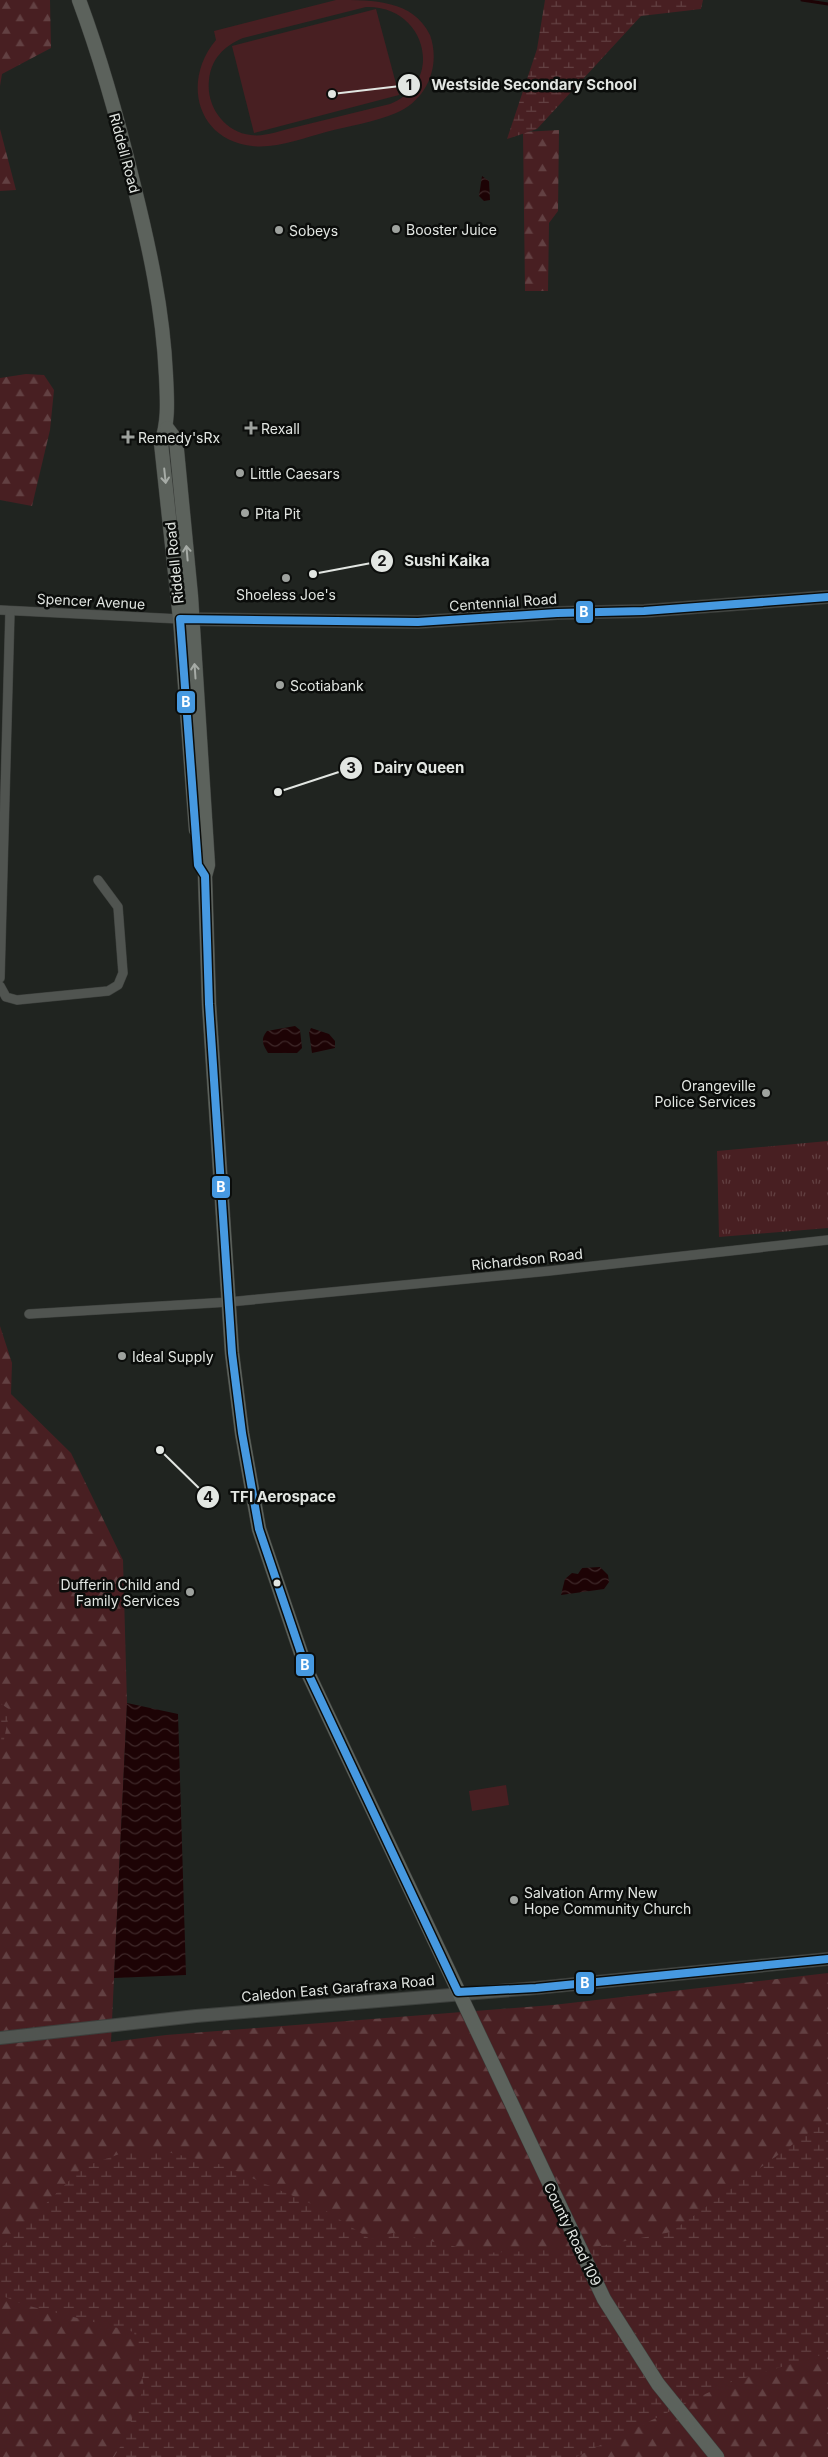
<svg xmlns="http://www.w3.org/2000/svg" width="828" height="2457" viewBox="0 0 828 2457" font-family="Inter,sans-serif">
  <defs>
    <pattern id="grass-tufts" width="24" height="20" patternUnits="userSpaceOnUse" patternTransform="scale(1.25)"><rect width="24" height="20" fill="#481f22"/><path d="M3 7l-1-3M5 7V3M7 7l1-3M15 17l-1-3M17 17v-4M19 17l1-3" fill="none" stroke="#624042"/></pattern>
    <pattern id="forest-firs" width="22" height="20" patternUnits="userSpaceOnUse" patternTransform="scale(1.25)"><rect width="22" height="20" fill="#481f22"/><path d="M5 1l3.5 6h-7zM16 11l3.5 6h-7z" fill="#624042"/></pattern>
    <pattern id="wetland-marsh" width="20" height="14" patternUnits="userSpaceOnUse" patternTransform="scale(1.25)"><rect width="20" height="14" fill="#481f22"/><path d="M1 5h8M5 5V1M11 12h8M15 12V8" fill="none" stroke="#624042"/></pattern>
    <pattern id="water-waves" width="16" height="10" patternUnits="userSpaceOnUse" patternTransform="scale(1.25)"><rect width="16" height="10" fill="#1d0305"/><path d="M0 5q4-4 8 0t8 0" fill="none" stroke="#3e2829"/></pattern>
  </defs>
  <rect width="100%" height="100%" fill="#202420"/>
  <path fill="url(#grass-tufts)" d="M828 1141V1228L719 1237 717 1151Z"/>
  <g fill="url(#forest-firs)">
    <path d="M0 0H50L51 48 2 74 0 86Z"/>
    <path d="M0 129 16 190 0 191Z"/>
    <path d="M559 130 558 211 549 223 548 291H525L523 132Z"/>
    <path d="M26 374 44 375 54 390 50 430 32 506 0 500V378Z"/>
    <path d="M0 1326 12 1363 11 1394 71 1453 123 1560 127 1703 111 2042 166 2035 553 2005 828 1973V2457H0Z"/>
  </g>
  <g fill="url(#wetland-marsh)">
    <path d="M545 0H703L701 9 641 16 537 129 507 139 537 49Z"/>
    <path d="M0 1703 10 1710 0 1759Z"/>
    <path d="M828 2119V2353L728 2383 576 2457H114L123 2442 144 2387 134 2332 25 2305 0 2295V2249L83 2167 128 2151H163L222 2165 323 2209 370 2239 393 2233 485 2253 590 2248 671 2232Z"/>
  </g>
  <g fill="#481f22" fill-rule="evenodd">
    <path d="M336 0C374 0 413 0 430 35 441 66 427 100 396 113 374 122 349 126 326 132 303 138 276 149 252 146 196 140 182 80 216 40L214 31ZM366 7C426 5 446 82 390 104 357 112 325 120 292 128 279 131 264 137 251 135 224 132 206 106 209 80 211 59 224 46 243 38Z"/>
    <path d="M376 9 399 95 254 133 232 46Z"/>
    <path d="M506 1785 509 1805 472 1811 469 1791Z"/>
  </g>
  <g fill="url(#water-waves)">
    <path d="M482 176 489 181 490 200 484 201 479 196Z"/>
    <path d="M295 1026 300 1030 302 1048 297 1053H268C263 1045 260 1039 267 1031Z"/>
    <path d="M311 1028 329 1034 335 1041V1048L312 1053 309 1032Z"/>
    <path d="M600 1567 608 1575 609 1582 604 1589 561 1595 565 1579 572 1573 578 1574 582 1568Z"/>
    <path d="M127 1703 178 1714 186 1975 114 1978Z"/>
  </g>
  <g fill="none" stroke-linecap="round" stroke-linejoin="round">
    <path stroke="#1d0305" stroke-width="3" d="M802 0 828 4"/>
    <g stroke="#3d403d" stroke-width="10">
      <g id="street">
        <path d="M0 610 180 619"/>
        <path d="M0 978 10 611"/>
        <path d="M0 986 6 997 17 1000 108 991 118 985 123 973 118 907 98 880"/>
        <path d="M29 1314 229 1302 549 1271 828 1240"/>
      </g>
    </g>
    <g stroke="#3d403d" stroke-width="14">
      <g id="secondary">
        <path d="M184 619 418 622 557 613 644 611 828 597"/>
        <path d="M0 2038 196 2016 536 1988 828 1959"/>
      </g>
    </g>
    <g stroke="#3d403d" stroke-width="15">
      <g id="primary">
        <path d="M79 0C101 59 118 120 133 182 149 246 163 309 166 376 167 399 169 421 161 443L180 619 196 830"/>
        <path d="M167 428 176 440 191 596 208 865 205 876 209 1004 232 1353 242 1433 259 1529 307 1671 604 2299 658 2384 717 2457"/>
      </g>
    </g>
    <use href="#street" stroke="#505450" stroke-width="9"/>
    <use href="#secondary" stroke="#505450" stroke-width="12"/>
    <use href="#primary" stroke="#5c625c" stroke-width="14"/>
    <g stroke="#0b0d0b" stroke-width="11">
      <path id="bus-1" d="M828 597 644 611 557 613 418 622 180 619 198 865 205 876 209 1004 232 1353 242 1433 259 1529 307 1671 458 1992 536 1988 828 1959"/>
    </g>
    <use href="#bus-1" stroke="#4699e1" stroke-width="8"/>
  </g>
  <defs><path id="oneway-shaft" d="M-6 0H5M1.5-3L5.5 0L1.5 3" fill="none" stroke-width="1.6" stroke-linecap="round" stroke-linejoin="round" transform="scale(1.25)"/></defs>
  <g stroke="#a6aba6">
    <use href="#oneway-shaft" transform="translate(165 476) rotate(84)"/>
    <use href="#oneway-shaft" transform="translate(187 553) rotate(-95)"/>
    <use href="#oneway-shaft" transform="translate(195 671) rotate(-94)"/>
  </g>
  <g fill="#9ea29e" stroke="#0b0d0b" stroke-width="2">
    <circle cx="396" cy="229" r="5"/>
    <circle cx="279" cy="230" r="5"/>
    <path d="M248.5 420.5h5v5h5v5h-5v5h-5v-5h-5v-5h5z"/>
    <path d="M125.5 429.5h5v5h5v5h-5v5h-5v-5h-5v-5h5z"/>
    <circle cx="240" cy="473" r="5"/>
    <circle cx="245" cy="513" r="5"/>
    <circle cx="286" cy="578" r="5"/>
    <circle cx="280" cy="685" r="5"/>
    <circle cx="766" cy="1093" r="5"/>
    <circle cx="122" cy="1356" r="5"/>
    <circle cx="190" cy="1592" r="5"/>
    <circle cx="514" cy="1900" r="5"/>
  </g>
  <circle fill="#e2e6e2" stroke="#0b0d0b" stroke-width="2" cx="277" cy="1583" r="4.5"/>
  <g text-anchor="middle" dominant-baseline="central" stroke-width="5" stroke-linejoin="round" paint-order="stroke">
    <g font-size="14" fill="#e2e6e2" stroke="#0b0d0b">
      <text transform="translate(125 153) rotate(75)">Riddell Road</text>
      <text transform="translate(174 563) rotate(-96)">Riddell Road</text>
      <text transform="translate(91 601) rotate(3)">Spencer Avenue</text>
      <text transform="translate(503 602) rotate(-4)">Centennial Road</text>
      <text transform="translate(527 1259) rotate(-6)">Richardson Road</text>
      <text transform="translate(338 1988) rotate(-5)">Caledon East Garafraxa Road</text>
      <text transform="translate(573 2234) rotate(64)">County Road 109</text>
    </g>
    <g font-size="14" fill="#e2e6e2" stroke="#0b0d0b" text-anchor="start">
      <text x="406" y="229">Booster Juice</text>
      <text x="289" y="230">Sobeys</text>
      <text x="261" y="428">Rexall</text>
      <text x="138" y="437">Remedy'sRx</text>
      <text x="250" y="473">Little Caesars</text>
      <text x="255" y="513">Pita Pit</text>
      <text x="286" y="594" text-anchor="middle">Shoeless Joe's</text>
      <text x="290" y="685">Scotiabank</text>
      <text x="756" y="1085" text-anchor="end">Orangeville<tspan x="756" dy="16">Police Services</tspan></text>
      <text x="132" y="1356">Ideal Supply</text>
      <text x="180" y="1584" text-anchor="end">Dufferin Child and<tspan x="180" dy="16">Family Services</tspan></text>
      <text x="524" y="1892">Salvation Army New<tspan x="524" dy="16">Hope Community Church</tspan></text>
    </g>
  </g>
  <path fill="none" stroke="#e2e6e2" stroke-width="2" d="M332 94L409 85M313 574L382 561M278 792L351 768M160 1450L208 1497"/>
  <g fill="#e2e6e2" stroke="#0b0d0b" stroke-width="2">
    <circle cx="332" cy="94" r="5"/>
    <circle cx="313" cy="574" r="5"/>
    <circle cx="278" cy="792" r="5"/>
    <circle cx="160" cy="1450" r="5"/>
    <circle cx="409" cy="85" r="12"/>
    <circle cx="382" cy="561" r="12"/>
    <circle cx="351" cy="768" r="12"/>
    <circle cx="208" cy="1497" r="12"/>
  </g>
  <g font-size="15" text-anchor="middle" font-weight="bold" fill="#111">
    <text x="409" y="90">1</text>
    <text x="382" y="566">2</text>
    <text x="351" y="773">3</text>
    <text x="208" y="1502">4</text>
  </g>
  <g font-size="15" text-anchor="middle" font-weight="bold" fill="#e2e6e2" stroke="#0b0d0b" stroke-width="5" stroke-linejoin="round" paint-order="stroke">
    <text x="534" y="90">Westside Secondary School</text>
    <text x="447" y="566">Sushi Kaika</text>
    <text x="419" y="773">Dairy Queen</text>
    <text x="283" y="1502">TFI Aerospace</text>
  </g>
  <g stroke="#0b0d0b" stroke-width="2">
    <rect x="575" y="600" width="19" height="24" rx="5" fill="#4699e1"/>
    <rect x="176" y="690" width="20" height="24" rx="5" fill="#4699e1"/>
    <rect x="211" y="1175" width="20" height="24" rx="5" fill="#4699e1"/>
    <rect x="295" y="1653" width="20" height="24" rx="5" fill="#4699e1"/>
    <rect x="575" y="1971" width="20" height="24" rx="5" fill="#4699e1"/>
  </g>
  <g font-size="14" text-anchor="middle" font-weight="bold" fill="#fff">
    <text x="584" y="617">B</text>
    <text x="186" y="707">B</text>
    <text x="221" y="1192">B</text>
    <text x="305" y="1670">B</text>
    <text x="585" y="1988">B</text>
  </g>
</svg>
